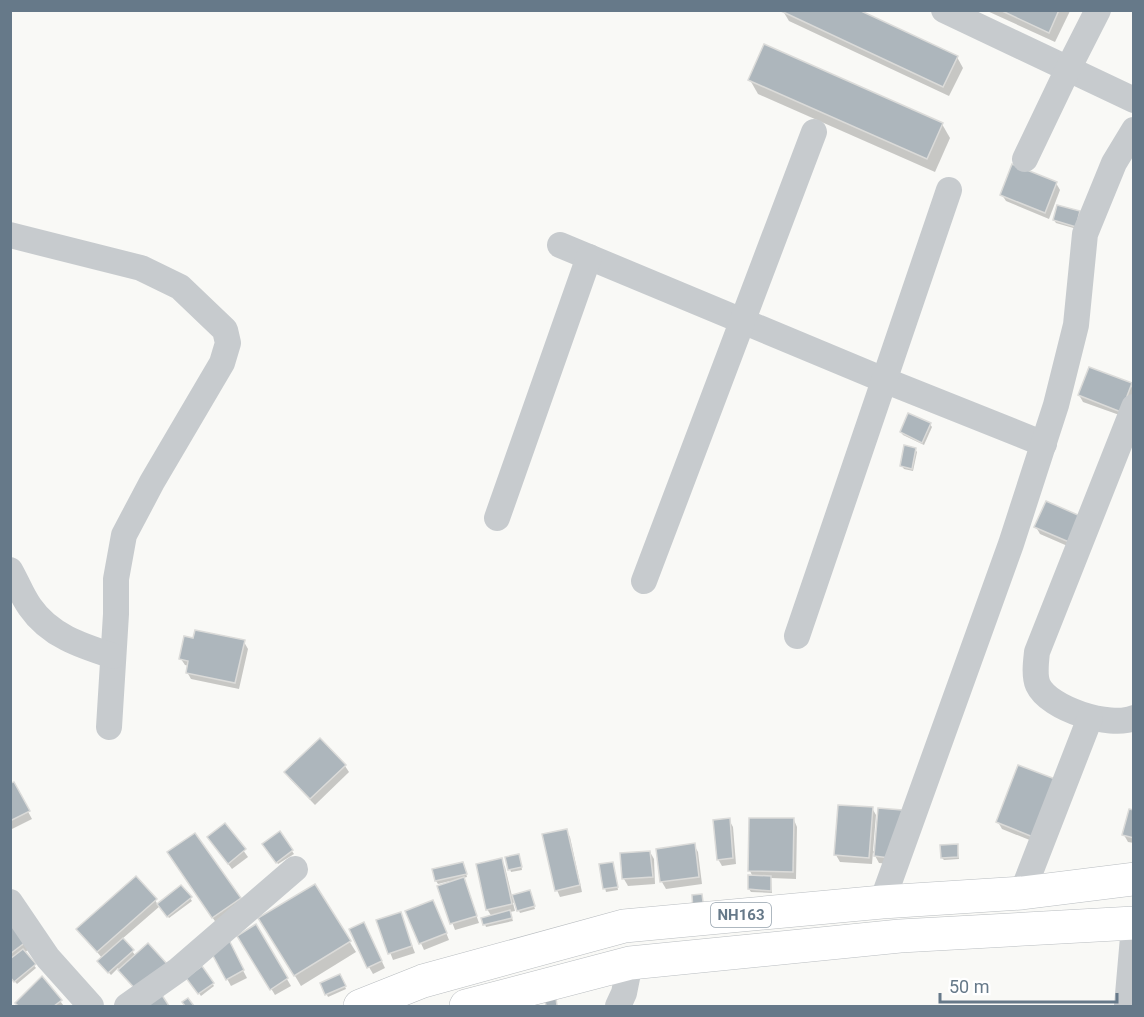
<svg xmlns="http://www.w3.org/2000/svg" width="1144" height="1017" viewBox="0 0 1144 1017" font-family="Roboto,sans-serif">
  <rect width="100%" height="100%" fill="#f9f9f6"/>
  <g fill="#0003">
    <path d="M856 10 957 57 963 68 949 96 789 21 783 11Z"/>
    <path d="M985 10H1069L1070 11 1055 42Z"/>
    <path d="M750 80 942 124 950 138 935 172 758 94Z"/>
    <path d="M1056 183 1060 190 1049 219 1006 201 1002 195Z"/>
    <path d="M1079 212 1081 215 1077 229 1056 223 1054 220Z"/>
    <path d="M1131 385 1134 394 1125 417 1083 402 1079 395Z"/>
    <path d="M930 424 932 427 924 445 903 435 901 432Z"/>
    <path d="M915 449 917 452 913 471 904 469 902 466Z"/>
    <path d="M1046 503 1079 551 1040 534 1036 527Z"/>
    <path d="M244 642 248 649 239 689 191 679 187 672 189 666 185 665 181 659Z"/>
    <path d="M320 740 345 766 349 772 315 805 290 779 286 772Z"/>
    <path d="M1054 780 1037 843 1002 829 998 822Z"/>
    <path d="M13 784 32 819 10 830V785Z"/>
    <path d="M872 808 876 815 873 851 900 865 879 863 873 852 872 864 840 862 836 855Z"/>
    <path d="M1134 812V843L1128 842 1124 835Z"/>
    <path d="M729 820 733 827 736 864 722 866 718 859Z"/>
    <path d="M794 820 797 827 796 879 771 878 772 893 751 892 749 889 753 877 750 871Z"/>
    <path d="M225 825 248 857 232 869 213 844Z"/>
    <path d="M566 831 570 837 582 892 560 897 557 890Z"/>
    <path d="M280 834 294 854 278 864 264 845Z"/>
    <path d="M195 835 246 909 219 927 175 863Z"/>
    <path d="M694 845 698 852 702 884 666 889 662 882 657 850Z"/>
    <path d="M957 846 959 859 944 860 942 858Z"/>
    <path d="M650 852 654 859 655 884 628 886 624 879 622 854Z"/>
    <path d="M520 858 522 870 511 872 510 869Z"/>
    <path d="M501 860 505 867 512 896 529 891 535 909 520 913 515 902 513 903 515 911 510 912 513 921 486 927 485 924 492 917 487 909Z"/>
    <path d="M613 864 618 890 606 892 600 866Z"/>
    <path d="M464 866 467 877 463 878 479 923 455 930 439 887 450 883V881L438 884 436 881Z"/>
    <path d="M315 886 356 952 301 986 261 919Z"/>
    <path d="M190 898 192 901 169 918 160 906 122 939 136 956 143 997 124 977 118 968 111 975 101 964 102 958 78 929 155 900 158 905Z"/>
    <path d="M436 908 449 940 424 950 407 912Z"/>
    <path d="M400 914 415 953 393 960 378 921Z"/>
    <path d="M10 924 33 946 24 953 36 968 17 984 10 976Z"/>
    <path d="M256 926 291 986 275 995 239 936Z"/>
    <path d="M367 930 385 968 373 974 369 967Z"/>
    <path d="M228 942 247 978 231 986 212 951Z"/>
    <path d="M202 969 214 986 201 996 188 978Z"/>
    <path d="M340 976 346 989 328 997 322 984Z"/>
    <path d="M60 1001 64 1006H19L17 1003Z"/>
  </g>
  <g fill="#adb6bc" stroke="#dbdbd9" stroke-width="1.5">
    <path d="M859 10 958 56 943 87 781 11Z"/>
    <path d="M1000 10H1059L1049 33Z"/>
    <path d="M764 44 943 123 927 159 748 80Z"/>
    <path d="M1012 164 1057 182 1045 213 1000 195Z"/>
    <path d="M1057 205 1080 211 1076 227 1053 220Z"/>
    <path d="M1089 367 1132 383 1121 412 1078 395Z"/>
    <path d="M908 413 931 423 922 443 900 432Z"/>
    <path d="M904 445 916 448 912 469 900 466Z"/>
    <path d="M1046 501 1087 519 1076 545 1034 527Z"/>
    <path d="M195 630 245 640 235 683 186 673 188 661 179 659 184 636 193 638Z"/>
    <path d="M320 738 346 765 310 799 284 772Z"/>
    <path d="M1018 765 1055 779 1033 837 996 822Z"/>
    <path d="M14 782 30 811 10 821V783Z"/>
    <path d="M838 805 873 807 869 858 834 855Z"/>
    <path d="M878 808 902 810 897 859 874 856Z"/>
    <path d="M1129 809 1134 810V838L1122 835Z"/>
    <path d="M730 818 733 858 717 860 713 820Z"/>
    <path d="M749 818H794L793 872 748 871Z"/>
    <path d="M225 823 246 849 228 864 207 837Z"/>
    <path d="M567 829 580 885 555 891 542 834Z"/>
    <path d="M280 831 293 850 276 863 262 844Z"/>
    <path d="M195 833 241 898 212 918 167 852Z"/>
    <path d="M695 843 699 877 660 882 656 849Z"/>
    <path d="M958 844V857L941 858 940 845Z"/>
    <path d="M650 851 653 877 622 879 620 853Z"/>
    <path d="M519 854 522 867 508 870 505 857Z"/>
    <path d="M502 858 512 904 486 910 476 864Z"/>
    <path d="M463 862 467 874 435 881 432 869Z"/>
    <path d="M613 862 618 887 603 889 599 864Z"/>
    <path d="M748 875 771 876V891L748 889Z"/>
    <path d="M136 876 157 899 97 952 76 929Z"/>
    <path d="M464 877 477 916 450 924 437 886Z"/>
    <path d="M315 884 351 941 294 976 258 918Z"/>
    <path d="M181 885 192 897 167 917 157 904Z"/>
    <path d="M530 890 535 906 517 911 512 895Z"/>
    <path d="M702 894 704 910 693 911 692 895Z"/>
    <path d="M433 900 447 933 419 944 405 911Z"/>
    <path d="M510 910 512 918 483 925 481 918Z"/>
    <path d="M401 912 412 946 388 954 376 920Z"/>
    <path d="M364 922 382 961 367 968 349 929Z"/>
    <path d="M10 923 31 938 10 954Z"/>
    <path d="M256 924 288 978 270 990 237 936Z"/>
    <path d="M123 938 134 950 108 973 97 961Z"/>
    <path d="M229 940 244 970 226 980 210 950Z"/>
    <path d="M148 943 168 965 138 992 118 970Z"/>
    <path d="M23 949 36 964 14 982 10 977V959Z"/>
    <path d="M202 966 214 983 198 994 186 978Z"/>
    <path d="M340 974 346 986 325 995 320 983Z"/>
    <path d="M42 976 62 1000 54 1006H18L15 1003Z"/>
    <path d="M160 992 169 1006H138Z"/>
    <path d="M188 998 194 1006H185L182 1002Z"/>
    <path d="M556 998 557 1006H546L545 1001Z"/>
  </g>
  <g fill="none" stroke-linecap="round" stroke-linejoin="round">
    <g stroke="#b9bdc0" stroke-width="34">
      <g id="highway">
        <path d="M360 1006 423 981 624 926 882 902 1022 893 1134 879"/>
        <path d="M466 1006 630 963 900 936 1134 923"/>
      </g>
    </g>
    <g stroke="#c7cbce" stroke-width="26">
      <path d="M944 10 1134 100"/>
      <path d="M1025 159 1068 69 1098 10"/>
      <path d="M10 235 141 268 180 287 225 330 228 343 222 363 152 482 124 535 116 579V614L109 727"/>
      <path d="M560 245 884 380 1044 444"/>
      <path d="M1134 407 1037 652C1036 661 1034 676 1038 685 1049 709 1110 728 1134 718"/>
      <path d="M497 518 589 257"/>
      <path d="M10 570C17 582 22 596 30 607 50 636 82 646 113 656"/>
      <path d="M644 581 814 132"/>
      <path d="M797 636 949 190"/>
      <path d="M1022 893 1090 718"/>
      <path d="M10 902 48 958 91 1006"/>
      <path d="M882 902 1011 544 1056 405 1076 325 1085 234 1114 163 1134 130"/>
      <path d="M127 1006 178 970 295 869"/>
      <path d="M618 1006 624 993 630 963"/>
      <path d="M1127 1006 1134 926"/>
    </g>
    <use href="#highway" stroke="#fff" stroke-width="33"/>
  </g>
  <g text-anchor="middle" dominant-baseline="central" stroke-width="6" stroke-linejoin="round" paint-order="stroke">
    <rect fill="#fff" stroke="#94a1ac" stroke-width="1.5" x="711" y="903" width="60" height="24" rx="4.5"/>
    <g font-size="15" font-weight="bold" fill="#667989">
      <text x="741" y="915">NH163</text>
    </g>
  </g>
  <rect width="1144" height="1017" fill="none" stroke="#667989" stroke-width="24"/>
  <path d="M940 993v9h177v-9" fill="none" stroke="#667989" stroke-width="3"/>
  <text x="949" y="993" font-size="18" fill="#667989" stroke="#ffffff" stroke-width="4.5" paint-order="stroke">50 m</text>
</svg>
